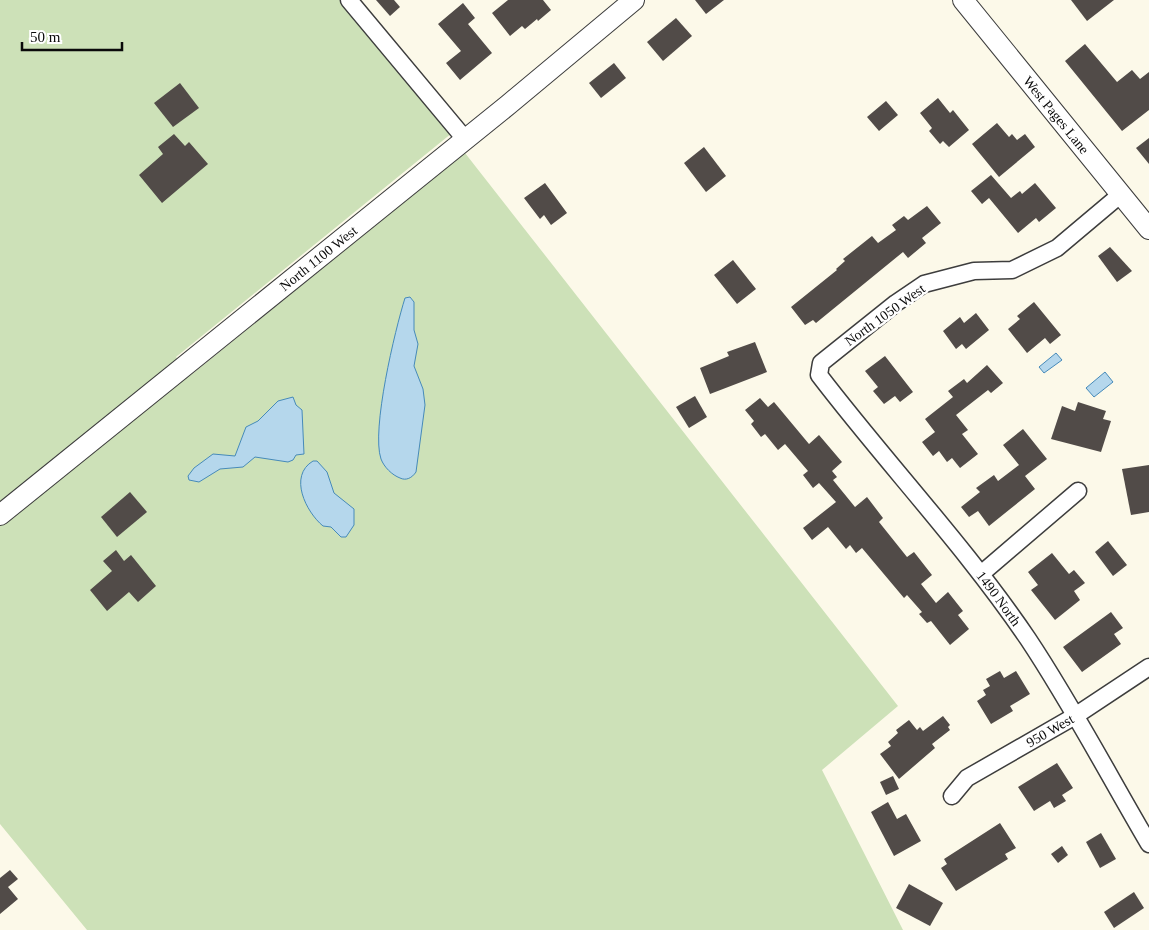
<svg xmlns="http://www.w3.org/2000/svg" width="1149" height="930" viewBox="0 0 1149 930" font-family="Georgia,serif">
  <rect width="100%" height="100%" fill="#fcf9e9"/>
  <path fill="#cde1b8" d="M0 0H344L452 133 176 357 191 375 465 153 898 706 822 770 903 930H87L0 824Z"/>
  <g fill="#b5d7ec" stroke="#468ab9">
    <path d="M410 297 414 302V330L418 344 414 366 423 389 425 405 416 472C412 478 406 481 400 478 392 475 384 467 381 459 371 430 395 330 405 298Z"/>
    <path d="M1056 353 1062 360 1044 373 1039 367Z"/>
    <path d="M1105 372 1113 382 1094 397 1086 388Z"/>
    <path d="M293 397 296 405 302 410 304 454 296 455 293 460 288 462 255 457 243 467 220 469 199 482 189 480 188 476 194 468 213 454 235 456 246 427 258 421 278 401Z"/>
    <path d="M313 461H317L327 472 334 493 354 509V525L346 537H341L331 527 323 526C306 512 288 476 313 461Z"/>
  </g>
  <g fill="#514b48">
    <path d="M376 0H394L400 7 390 16Z"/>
    <path d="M508 0H543L551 10 538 21 537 19 525 29 522 26 510 36 492 13Z"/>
    <path d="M695 0H724L706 14Z"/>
    <path d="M1071 0H1114L1087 21Z"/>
    <path d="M463 3 475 18 468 24 492 53 460 80 446 63 461 51 438 24Z"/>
    <path d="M676 18 692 36 663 61 647 42Z"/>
    <path d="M1085 44 1117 82 1132 70 1140 79 1149 72V110L1122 131 1065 61Z"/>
    <path d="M614 63 626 78 601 98 589 83Z"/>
    <path d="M180 83 199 108 173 127 154 103Z"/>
    <path d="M938 98 950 113 953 110 969 130 949 147 943 141 940 144 929 131 932 128 920 113Z"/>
    <path d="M886 101 898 115 879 131 867 117Z"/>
    <path d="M997 123 1009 137 1012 134 1017 140 1025 134 1035 147 999 177 972 144Z"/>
    <path d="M174 134 185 146 189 142 208 164 162 203 139 175 163 154 158 147Z"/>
    <path d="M1149 138V164L1136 148Z"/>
    <path d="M704 147 726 176 706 192 684 163Z"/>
    <path d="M991 175 1011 198 1020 191 1022 194 1035 183 1056 208 1039 222 1036 218 1018 233 989 198 982 204 971 191Z"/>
    <path d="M545 183 567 213 551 225 544 215 540 219 524 198Z"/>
    <path d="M927 206 941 223 922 238 926 243 908 258 903 252 816 323 813 320 805 325 791 307 837 270 836 269 845 261 843 259 872 236 878 243 896 230 892 225 904 216 908 220Z"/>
    <path d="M1110 247 1132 271 1117 282 1098 256Z"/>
    <path d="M733 260 756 289 737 304 714 275Z"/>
    <path d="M1034 302 1061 335 1050 344 1045 338 1027 353 1008 329 1020 319 1017 316Z"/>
    <path d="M976 313 989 330 966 349 962 344 956 349 943 331 960 317 964 323Z"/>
    <path d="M755 342 767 372 710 394 700 368 729 356 727 352Z"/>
    <path d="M885 356 913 392 900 402 895 396 884 404 873 391 878 387 865 371Z"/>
    <path d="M987 365 1003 383 991 393 988 390 956 415 968 430 962 434 978 454 960 468 952 458 947 462 939 451 933 456 922 442 935 432 925 419 953 397 948 391 964 379 967 383Z"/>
    <path d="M695 396 707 417 689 428 676 407Z"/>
    <path d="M760 398 768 407 774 402 809 444 819 435 842 462 832 471 837 477 833 480 855 507 867 497 883 518 879 522 907 557 914 552 932 575 921 584 936 603 948 592 963 611 958 615 969 629 950 645 931 621 927 623 919 614 922 612 907 595 904 598 862 548 856 553 850 545 846 549 828 527 812 540 803 528 836 502 819 483 813 488 803 475 808 471 785 444 778 450 765 434 761 437 751 424 754 421 745 410Z"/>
    <path d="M1078 402 1106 411 1103 419 1111 421 1101 452 1051 439 1062 406 1075 411Z"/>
    <path d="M1023 429 1047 459 1025 476 1035 489 989 526 978 511 969 517 961 507 980 492 976 488 994 475 998 481 1019 465 1003 445Z"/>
    <path d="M1149 465V512L1131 515 1122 469Z"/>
    <path d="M130 492 147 512 117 537 101 517Z"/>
    <path d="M1108 541 1127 565 1113 576 1095 552Z"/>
    <path d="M116 550 124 561 131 555 156 586 138 602 129 592 107 611 90 590 112 571 103 561Z"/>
    <path d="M1052 553 1069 574 1074 570 1085 583 1074 591 1080 600 1055 620 1031 590 1038 585 1028 572Z"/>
    <path d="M1111 612 1123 628 1114 634 1121 644 1082 672 1063 647Z"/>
    <path d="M1000 671 1004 678 1016 671 1030 694 1010 706 1013 711 991 724 977 701 986 695 983 690 990 686 986 679Z"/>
    <path d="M943 716 950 725 948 727 950 730 932 744 935 748 899 779 880 754 891 746 888 742 898 733 896 730 909 720 917 730 920 727 923 731Z"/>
    <path d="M1057 763 1073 788 1062 795 1066 801 1054 808 1050 801 1034 811 1018 787Z"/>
    <path d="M893 776 899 789 886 795 880 782Z"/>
    <path d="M888 802 897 819 906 814 921 841 894 856 871 812Z"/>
    <path d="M1000 823 1016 848 1005 854 1008 859 956 891 941 868 947 864 944 859Z"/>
    <path d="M1101 833 1116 859 1100 868 1086 842Z"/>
    <path d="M1062 846 1068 855 1058 863 1051 854Z"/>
    <path d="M10 870 18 879 8 887 18 899 0 914V878Z"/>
    <path d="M909 884 943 903 930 926 896 908Z"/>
    <path d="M1134 892 1144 908 1114 928 1104 912Z"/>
  </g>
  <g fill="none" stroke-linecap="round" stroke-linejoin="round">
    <g stroke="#3d3d3d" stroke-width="19">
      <g id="minor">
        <path d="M349 0 465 139"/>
        <path id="s1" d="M1120 195 1057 248 1012 270 974 271 924 284 896 303 821 363 819 375C887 464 965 546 1028 639 1072 705 1109 776 1149 844"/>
        <path d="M981 574 1078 491"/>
        <path id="s2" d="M952 796 967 778 1075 716 1149 667"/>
      </g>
    </g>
    <g stroke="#3d3d3d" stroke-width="22">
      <g id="tertiary">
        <path id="s3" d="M963 0 1149 229"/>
        <path id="s4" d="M0 515 508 105 634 0"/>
      </g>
    </g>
    <use href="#minor" stroke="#fff" stroke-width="16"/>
    <use href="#tertiary" stroke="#fff" stroke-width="20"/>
  </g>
  <g text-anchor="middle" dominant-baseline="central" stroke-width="5" stroke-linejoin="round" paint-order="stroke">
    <g font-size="14" fill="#0a0a0a" stroke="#fff">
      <text stroke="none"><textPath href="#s3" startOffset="148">West Pages Lane</textPath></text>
      <text stroke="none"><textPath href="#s4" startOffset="409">North 1100 West</textPath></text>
      <text transform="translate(885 315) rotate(-36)">North 1050 West</text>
      <text stroke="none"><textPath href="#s1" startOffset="651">1490 North</textPath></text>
      <text stroke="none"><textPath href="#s2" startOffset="119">950 West</textPath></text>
    </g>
  </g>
  <path d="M22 42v8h100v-8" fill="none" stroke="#0a0a0a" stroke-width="2.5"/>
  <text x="30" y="42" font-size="15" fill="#0a0a0a" stroke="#ffffff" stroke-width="4" paint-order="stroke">50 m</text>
</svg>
